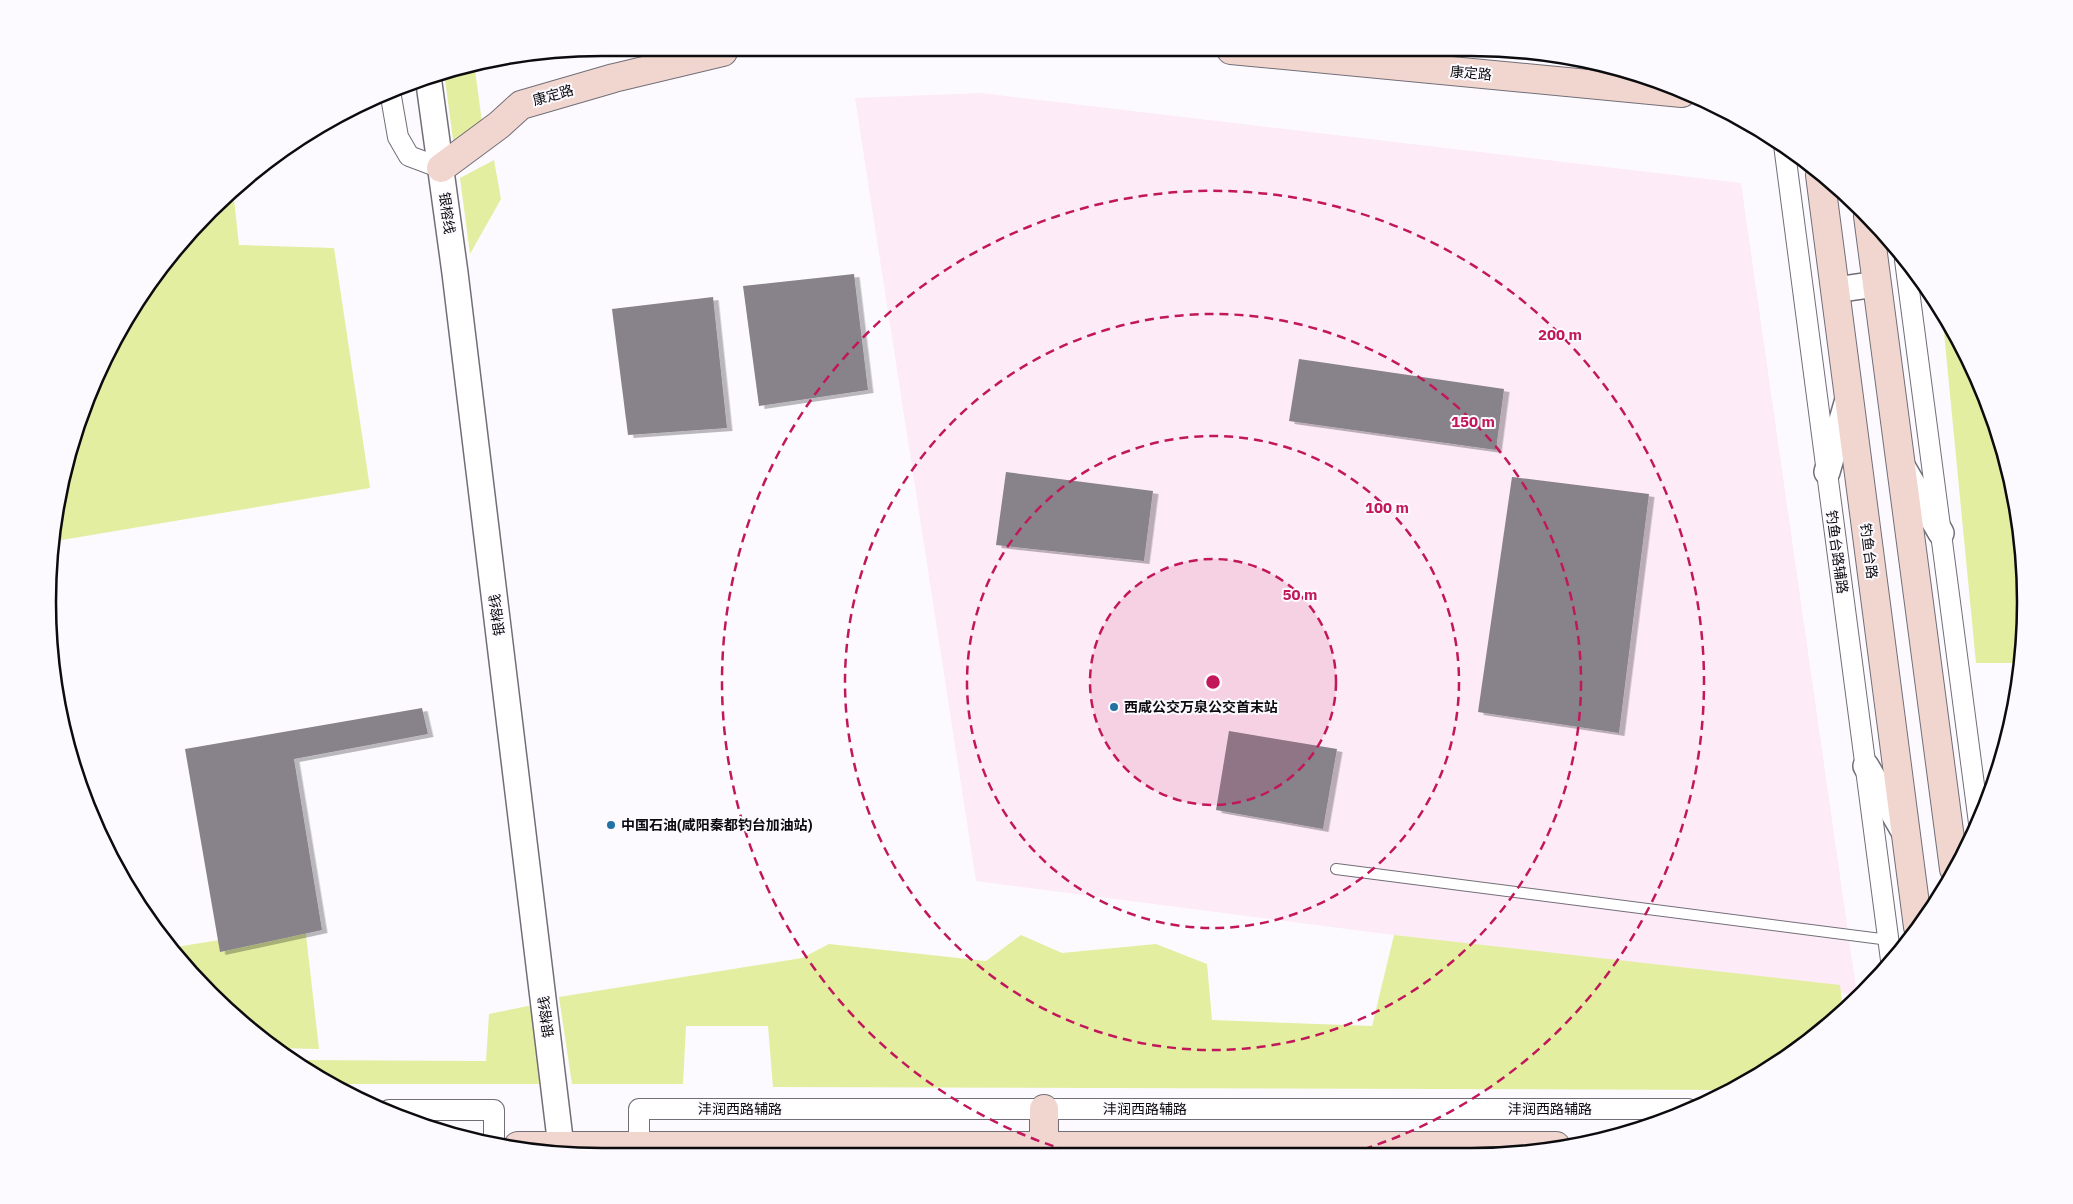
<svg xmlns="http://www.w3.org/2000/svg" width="2073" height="1204" viewBox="0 0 2073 1204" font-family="'IBM Plex Sans','Noto Sans SC',sans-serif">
  <defs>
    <filter id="shadow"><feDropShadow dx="5.5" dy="3" stdDeviation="0" flood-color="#0004"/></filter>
  </defs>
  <rect width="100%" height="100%" fill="#fcfaff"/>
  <path fill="#fdebf7" d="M981 93 1741 183 1857 995 976 881 855 98Z"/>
  <g fill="#e3eea0">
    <path d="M475 70 484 137 455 155 445 79Z"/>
    <path d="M494 160 501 199 470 254 460 178Z"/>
    <path d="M233 190 239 245 334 248 370 488 56 541 66 458 105 357 141 294 210 210Z"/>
    <path d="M1942 312 1983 390 2015 494 2025 602 2019 663H1976Z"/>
    <path d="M305 926 319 1049 274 1048 236 1019 170 948Z"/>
    <path d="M1021 935 1062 953 1156 944 1207 964 1212 1020 1372 1026 1394 935 1840 985 1843 1010 1749 1082 1732 1090 773 1087 768 1026H686L683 1084H572L559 997 802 958 829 944 986 961Z"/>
    <path d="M533 1005 542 1084H337L290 1060 486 1061 489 1014Z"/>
  </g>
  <g fill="#88828b" filter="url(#shadow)">
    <path d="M854 274 868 390 759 406 743 286Z"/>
    <path d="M713 297 727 428 628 435 612 309Z"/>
    <path d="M1299 359 1504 389 1496 450 1289 421Z"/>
    <path d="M1006 472 1153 491 1144 561 996 545Z"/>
    <path d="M1512 477 1649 494 1619 733 1478 712Z"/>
    <path d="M422 708 428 734 294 759 322 930 220 952 185 749Z"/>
    <path d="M1229 731 1337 749 1323 829 1216 810Z"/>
  </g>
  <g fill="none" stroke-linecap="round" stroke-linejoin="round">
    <g stroke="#726e78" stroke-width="12">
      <path id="service" d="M1336 869 1889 940"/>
    </g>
    <g stroke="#726e78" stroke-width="22">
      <g id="minor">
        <path d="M390 91 398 137 409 156 441 168"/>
        <path d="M1784 145 1891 960"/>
        <path d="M1905 260 1979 823"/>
        <path d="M389 1110H494V1141"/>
        <path d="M639 1146V1109H1688"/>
      </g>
    </g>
    <g stroke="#726e78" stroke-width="28">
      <g id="tertiary">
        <path d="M428 76 455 273 562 1155"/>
        <path d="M1835 290 1877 284"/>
        <path d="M1902 466 1941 533"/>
        <path d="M1827 472 1849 396"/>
        <path d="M1866 766 1905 833"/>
      </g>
    </g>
    <g stroke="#726e78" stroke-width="30">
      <g id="secondary">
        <path d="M1231 50 1682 93"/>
        <path d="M441 168 499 125 521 105 614 78 723 52"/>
        <path d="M1820 175 1918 927"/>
        <path d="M1868 216 1954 869"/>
        <path d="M1044 1109V1146"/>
        <path d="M518 1146H1556"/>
      </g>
    </g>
    <use href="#service" stroke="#fff" stroke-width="10"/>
    <use href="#minor" stroke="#fff" stroke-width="20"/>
    <use href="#tertiary" stroke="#fff" stroke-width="25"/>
    <use href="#secondary" stroke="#f1d6cf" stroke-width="28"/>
  </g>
  <circle cx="1213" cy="682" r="123" fill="#c2185b" fill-opacity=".12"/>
  <g fill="none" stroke="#c2185b" stroke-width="2.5" stroke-dasharray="9 6">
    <circle cx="1213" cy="682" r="123"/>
    <circle cx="1213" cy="682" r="246"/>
    <circle cx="1213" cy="682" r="368"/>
    <path d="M1082 1155A491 491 0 1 1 1344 1155"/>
  </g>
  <g fill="#2372a4" stroke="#fcfaff" stroke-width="2">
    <circle cx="1114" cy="707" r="5"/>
    <circle cx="611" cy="825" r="5"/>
  </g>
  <g text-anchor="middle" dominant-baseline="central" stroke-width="4" stroke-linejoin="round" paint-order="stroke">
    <g font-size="14" fill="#0c0b0e" stroke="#fcfaff">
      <text transform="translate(1471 73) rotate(5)">康定路</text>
      <text transform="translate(553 95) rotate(-16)">康定路</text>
      <text transform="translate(447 213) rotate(82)">银榕线</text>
      <text transform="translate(1869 551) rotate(83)">钓鱼台路</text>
      <text transform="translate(1837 552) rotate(82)">钓鱼台路辅路</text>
      <text transform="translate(497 615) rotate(-97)">银榕线</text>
      <text transform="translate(546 1017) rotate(-97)">银榕线</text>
      <text x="740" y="1109">沣润西路辅路</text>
      <text x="1145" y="1109">沣润西路辅路</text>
      <text x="1550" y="1109">沣润西路辅路</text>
    </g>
    <g font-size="14" font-weight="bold" fill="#0c0b0e" stroke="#fcfaff" text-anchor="start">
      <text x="1124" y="707">西咸公交万泉公交首末站</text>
      <text x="621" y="825">中国石油(咸阳秦都钓台加油站)</text>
    </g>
  </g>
  <path d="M0 0H2073V1204H0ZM602 56H1471A546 546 0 0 1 2017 602V602A546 546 0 0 1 1471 1148H602A546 546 0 0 1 56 602V602A546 546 0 0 1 602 56Z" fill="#fcfaff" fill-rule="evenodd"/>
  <path fill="none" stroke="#0c0b0e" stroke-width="2.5" d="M602 56H1471A546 546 0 0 1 2017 602V602A546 546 0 0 1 1471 1148H602A546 546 0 0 1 56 602V602A546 546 0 0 1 602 56Z"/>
  <circle cx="1213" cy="682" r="8" fill="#c2185b" stroke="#fcfaff" stroke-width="2.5"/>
  <g font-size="15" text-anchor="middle" font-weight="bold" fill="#c2185b" stroke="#fcfaff" stroke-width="4" stroke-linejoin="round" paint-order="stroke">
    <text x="1560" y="340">200 m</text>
    <text x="1473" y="427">150 m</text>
    <text x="1387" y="513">100 m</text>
    <text x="1300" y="600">50 m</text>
  </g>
</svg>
